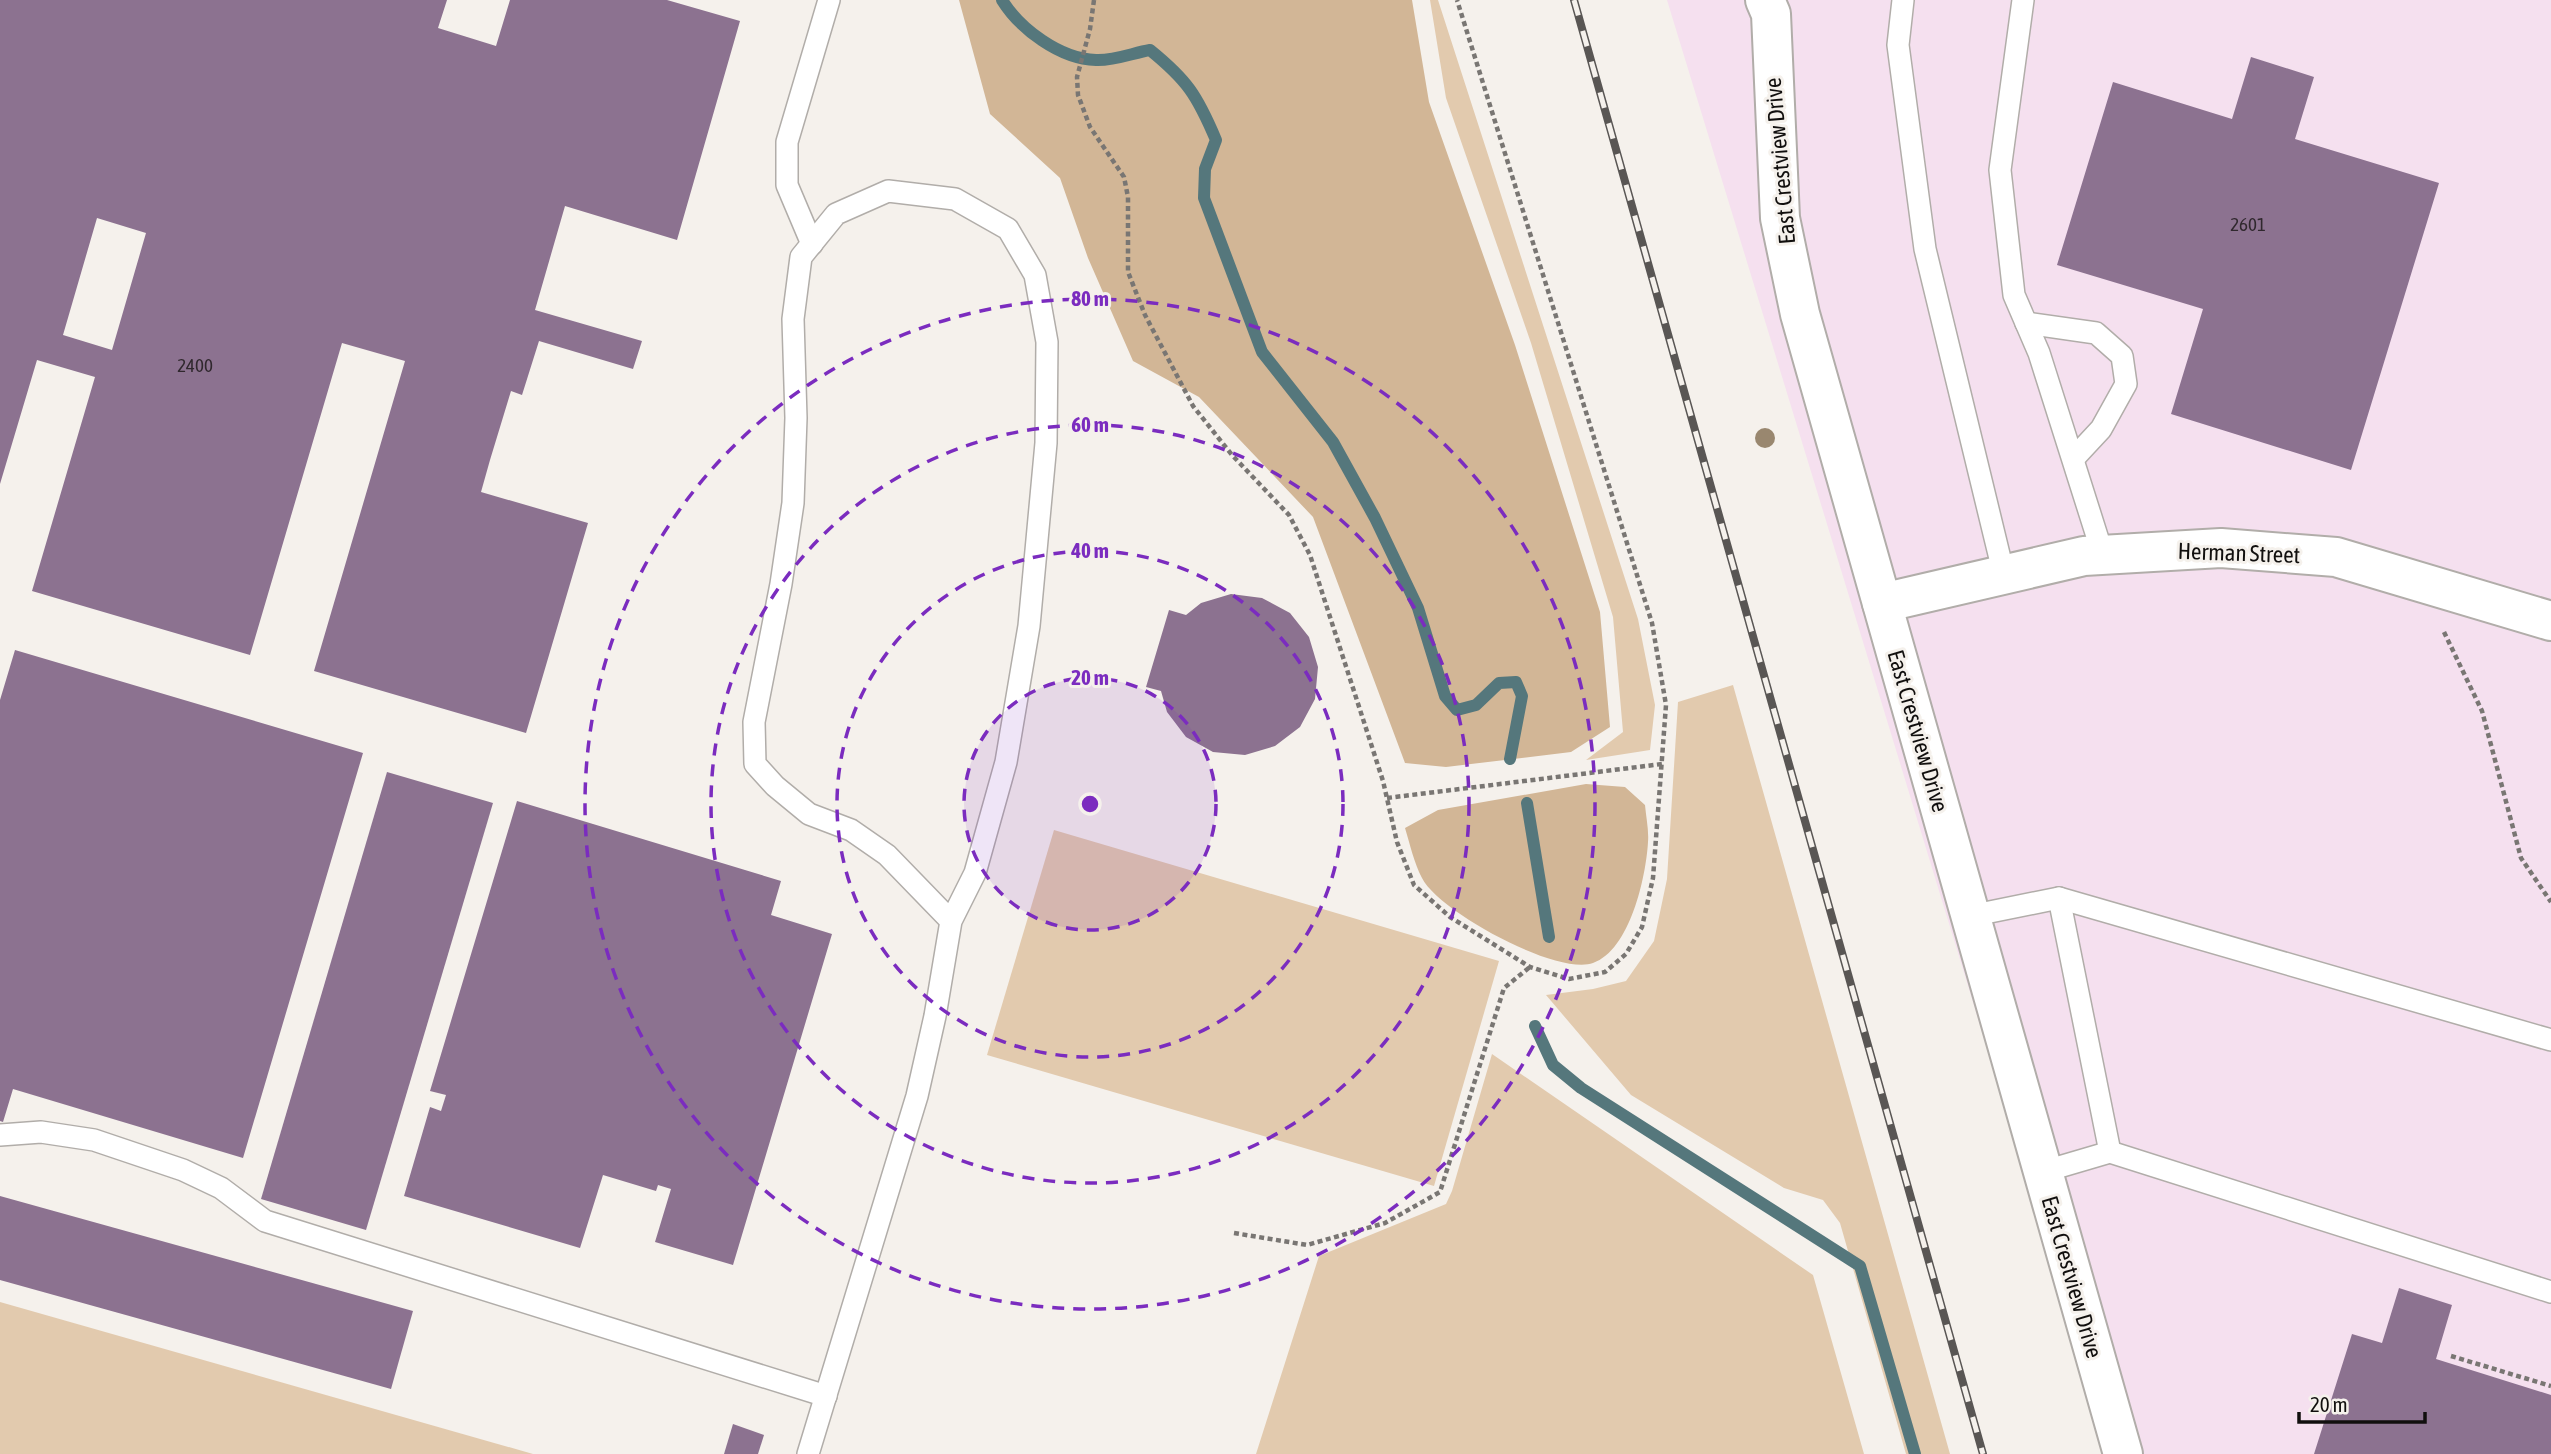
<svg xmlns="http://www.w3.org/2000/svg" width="2551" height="1454" viewBox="0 0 2551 1454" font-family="'Asap Condensed',sans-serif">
  <rect width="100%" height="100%" fill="#f5f1ec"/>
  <path fill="#f5e0ef" d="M1667 0H2551V1454H2111Z"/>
  <g fill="#e2caae">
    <path d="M1430 0H1438L1638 619 1655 705 1650 750 1586 760 1623 732 1613 617 1531 343 1446 98Z"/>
    <path d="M1733 685 1950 1454H1906L1840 1223 1823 1200 1784 1188 1631 1095 1546 995 1593 989 1626 981 1654 941 1667 879 1678 702Z"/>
    <path d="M1054 830 1499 961 1434 1186 987 1055Z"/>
    <path d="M1492 1054 1813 1275 1864 1454H1256L1319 1256 1446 1204 1452 1191Z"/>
    <path d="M0 1302 533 1454H0Z"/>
  </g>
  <g fill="#d2b696">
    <path d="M959 0H1412L1429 102 1515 345 1600 612 1610 727 1571 752 1446 767 1405 763 1313 517 1199 397 1133 361 1088 258 1060 178 990 114Z"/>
    <path d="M1586 784 1625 787 1645 805C1646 817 1649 830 1648 842 1646 877 1630 950 1593 963 1557 976 1438 911 1422 878 1414 863 1410 844 1405 828L1438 810Z"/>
  </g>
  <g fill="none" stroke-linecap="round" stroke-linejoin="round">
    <g stroke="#55777c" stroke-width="12">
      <path d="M1002 0C1020 29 1060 59 1096 60 1113 61 1133 53 1150 50 1187 80 1197 95 1216 140L1205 169 1204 198 1262 352 1333 442 1375 518 1418 608 1445 696 1457 710 1476 705 1499 683 1516 682 1522 696 1510 759"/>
      <path d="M1527 803 1549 937"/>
      <path d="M1535 1026 1553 1065 1581 1088 1860 1266 1915 1454"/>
    </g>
  </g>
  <g fill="#8c7290" fill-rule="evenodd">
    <path d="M0 0H447L438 28 496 46 510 0H667L740 21 677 240 565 206 535 310 642 341 633 369 539 341 522 395 511 391 490 460 481 492 588 523 526 733 314 671 405 361 342 343 250 655 32 591 95 377 37 360 0 484ZM97 218 146 233 112 350 63 335Z"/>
    <path d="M2251 57 2314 77 2295 139 2439 183 2351 470 2171 414 2203 309 2057 265 2113 82 2232 119Z"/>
    <path d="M1231 594 1262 598 1290 613 1309 637 1318 667 1315 699 1300 727 1275 746 1245 755 1213 752 1186 737 1167 712 1161 691 1146 687 1169 610 1186 615 1201 603Z"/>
    <path d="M15 650 363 753 243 1158 13 1089 3 1122 0 1121V700Z"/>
    <path d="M387 772 493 803 366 1230 261 1199Z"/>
    <path d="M517 801 781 881 771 915 832 934 733 1265 655 1242 671 1189 658 1185 656 1191 603 1175 580 1248 404 1196 430 1107 441 1111 446 1095 430 1091Z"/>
    <path d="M0 1196 413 1311 391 1389 0 1280Z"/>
    <path d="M2399 1288 2452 1305 2436 1359 2551 1395V1454H2314L2352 1334 2382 1343Z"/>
    <path d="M733 1424 764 1435 758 1454H724Z"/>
  </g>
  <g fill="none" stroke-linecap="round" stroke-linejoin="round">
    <g stroke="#b1ada9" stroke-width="24">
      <g id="service">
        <path d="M1903 0 1898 45 1925 249 2004 575"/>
        <path d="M2023 0 2000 170 2014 295 2039 353 2103 555"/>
        <path d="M812 244 787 185V142L829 0"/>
        <path d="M2026 323 2096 333 2122 356 2126 384 2101 429 2074 458"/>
        <path d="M2059 898 2110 1152"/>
        <path d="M1970 916 2059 898 2551 1040"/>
        <path d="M0 1135 41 1132 94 1140 183 1170 221 1188 265 1221 826 1396"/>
        <path d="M2042 1172 2110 1152 2551 1292"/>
        <path d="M808 1454 917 1096 935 1016 951 921 975 873 1006 762 1029 626 1046 443 1047 342 1035 275 1008 229 955 199 888 191 836 214 801 257 793 319 796 418 793 503 781 584 754 722 755 764 775 786 809 814 851 830 887 855 951 921"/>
      </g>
    </g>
    <g stroke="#b1ada9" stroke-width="42">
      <g id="minor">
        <path d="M1765 0 1771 14 1780 218 1800 314 2123 1454"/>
        <path d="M1882 603 2084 556 2221 548 2336 557 2551 621"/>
      </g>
    </g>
    <g stroke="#797673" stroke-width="4.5" stroke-dasharray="5 3.5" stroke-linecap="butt">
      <path d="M1094 0 1090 29 1077 77 1078 95 1090 127 1124 177 1128 197V272L1145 315 1193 406 1232 455 1289 515 1310 555 1383 781 1397 842 1414 885 1450 917 1530 967 1569 979 1605 972 1626 954 1642 927 1653 878 1666 705 1652 623 1457 0"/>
      <path d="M2444 632 2482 711 2521 858 2551 902"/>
      <path d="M1387 798 1662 764"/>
      <path d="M1234 1233 1307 1245 1385 1223 1440 1192 1504 988 1530 967"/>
      <path d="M2451 1356 2551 1386"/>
    </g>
    <use href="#service" stroke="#fff" stroke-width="21"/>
    <use href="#minor" stroke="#fff" stroke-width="38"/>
    <g stroke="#595654" stroke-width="8">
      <path id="rail" d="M1574 0 1983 1454"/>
    </g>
    <use href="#rail" stroke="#f5f1ec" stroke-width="5" stroke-dasharray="16" stroke-linecap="butt"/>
  </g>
  <circle fill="#99876f" cx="1765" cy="438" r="10"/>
  <circle cx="1090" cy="804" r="126" fill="#7b2cbf" fill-opacity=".12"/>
  <g fill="none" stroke="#7b2cbf" stroke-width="3.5" stroke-dasharray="12 9">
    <circle cx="1090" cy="804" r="126"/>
    <circle cx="1090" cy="804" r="253"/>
    <circle cx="1090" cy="804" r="379"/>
    <circle cx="1090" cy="804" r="505"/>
  </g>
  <g text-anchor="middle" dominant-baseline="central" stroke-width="6" stroke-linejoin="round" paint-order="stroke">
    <g font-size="19" fill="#30282e">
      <text x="2248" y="224">2601</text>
      <text x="195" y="365">2400</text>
    </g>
    <g font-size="23" fill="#110f0e" stroke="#f5f1ec">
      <text transform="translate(1780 161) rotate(-95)">East Crestview Drive</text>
      <text transform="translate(2239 553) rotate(2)">Herman Street</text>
      <text transform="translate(1918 731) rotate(74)">East Crestview Drive</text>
      <text transform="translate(2072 1277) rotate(74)">East Crestview Drive</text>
    </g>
  </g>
  <circle cx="1090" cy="804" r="10" fill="#7b2cbf" stroke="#f5f1ec" stroke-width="3.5"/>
  <g font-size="21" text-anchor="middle" font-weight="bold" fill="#7b2cbf" stroke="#f5f1ec" stroke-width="6" stroke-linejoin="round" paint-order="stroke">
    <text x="1090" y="306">80 m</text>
    <text x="1090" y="432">60 m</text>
    <text x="1090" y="558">40 m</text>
    <text x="1090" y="685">20 m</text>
  </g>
  <path d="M2299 1412v10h126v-10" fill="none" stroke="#110f0e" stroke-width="3.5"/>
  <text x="2310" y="1412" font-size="21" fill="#110f0e" stroke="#f5f1ec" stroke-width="5" paint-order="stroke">20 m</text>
</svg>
